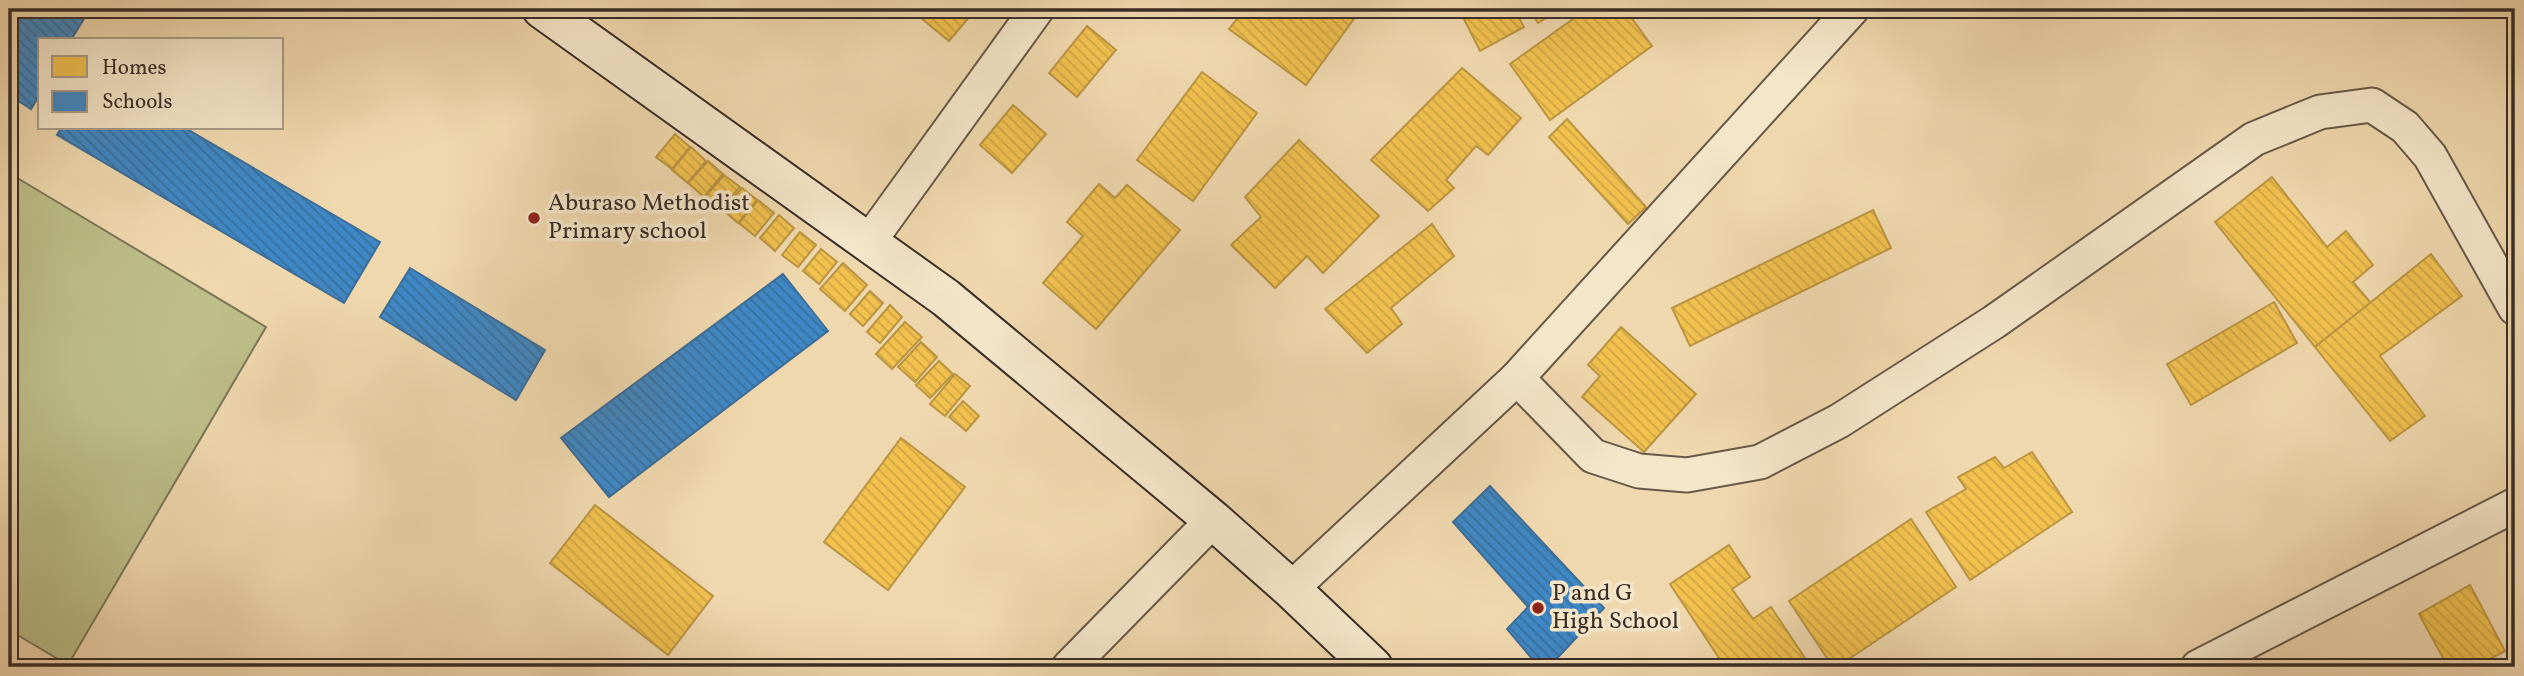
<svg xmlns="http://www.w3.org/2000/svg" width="2524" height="676" viewBox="0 0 2524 676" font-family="Vollkorn,serif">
  <defs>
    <pattern id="homes-back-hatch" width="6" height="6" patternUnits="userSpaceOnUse" patternTransform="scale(1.75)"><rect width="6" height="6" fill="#f2c14e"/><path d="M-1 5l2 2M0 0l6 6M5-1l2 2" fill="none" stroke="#d0a644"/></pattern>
    <pattern id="schools-back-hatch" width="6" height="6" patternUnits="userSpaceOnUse" patternTransform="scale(1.75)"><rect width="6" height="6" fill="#3f88c5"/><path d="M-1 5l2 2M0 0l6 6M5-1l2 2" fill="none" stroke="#3670a0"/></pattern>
  </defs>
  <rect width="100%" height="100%" fill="#f0d8ae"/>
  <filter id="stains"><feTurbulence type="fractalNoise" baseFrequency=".00286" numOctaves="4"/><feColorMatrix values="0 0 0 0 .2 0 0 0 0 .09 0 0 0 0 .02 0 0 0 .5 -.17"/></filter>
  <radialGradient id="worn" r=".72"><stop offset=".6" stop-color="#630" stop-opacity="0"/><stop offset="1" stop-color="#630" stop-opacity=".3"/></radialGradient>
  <path fill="#bdbe88" stroke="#7b7658" stroke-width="2" d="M19 179 266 327 68 665 9 630V196Z"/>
  <g fill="url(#homes-back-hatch)" stroke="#ba9542" stroke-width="2">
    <path d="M910 9H976L949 41Z"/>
    <path d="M1245 9H1361L1306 85 1229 29Z"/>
    <path d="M1459 9H1514L1524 27 1480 51Z"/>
    <path d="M1529 9H1561L1538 23Z"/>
    <path d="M1587 9H1625L1652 46 1550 120 1510 64Z"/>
    <path d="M1087 26 1116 50 1077 97 1049 73Z"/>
    <path d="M1462 68 1521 118 1488 155 1476 146 1446 180 1454 188 1428 211 1371 160Z"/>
    <path d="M1202 72 1257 113 1193 201 1137 160Z"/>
    <path d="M1013 105 1046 134 1012 173 980 145Z"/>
    <path d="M1567 119 1646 207 1628 224 1549 137Z"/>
    <path d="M675 134 690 147 672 169 656 157Z"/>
    <path d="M1299 140 1379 216 1323 273 1307 256 1275 288 1231 245 1261 217 1245 197Z"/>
    <path d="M691 147 706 161 688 183 672 170Z"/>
    <path d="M708 161 723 174 704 197 688 183Z"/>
    <path d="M724 175 740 187 720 210 705 197Z"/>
    <path d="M2272 177 2327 247 2346 231 2373 265 2353 282 2371 303 2315 347 2215 222Z"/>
    <path d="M1099 184 1115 198 1127 185 1180 230 1096 329 1043 283 1083 236 1067 222Z"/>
    <path d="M742 188 757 200 738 223 723 210Z"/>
    <path d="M758 200 774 213 755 236 739 223Z"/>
    <path d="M1873 210 1891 248 1690 346 1672 308Z"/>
    <path d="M779 215 794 228 775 251 760 238Z"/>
    <path d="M1432 224 1454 256 1391 308 1402 324 1367 353 1325 309Z"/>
    <path d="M800 232 816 245 798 267 782 255Z"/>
    <path d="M821 249 837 262 819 284 803 271Z"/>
    <path d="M2431 254 2462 296 2380 356 2425 416 2390 441 2315 347Z"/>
    <path d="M843 263 867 285 845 311 820 289Z"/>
    <path d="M870 291 883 303 863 326 850 314Z"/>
    <path d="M2274 302 2297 343 2191 405 2167 364Z"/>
    <path d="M890 305 902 317 880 343 867 332Z"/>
    <path d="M905 322 922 337 892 369 876 354Z"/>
    <path d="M1621 327 1696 394 1644 452 1582 397 1600 376 1588 365Z"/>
    <path d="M921 342 937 357 915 382 898 367Z"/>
    <path d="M939 361 953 374 930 398 916 385Z"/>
    <path d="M955 374 970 386 945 416 930 404Z"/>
    <path d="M963 401 979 416 966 431 949 417Z"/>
    <path d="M901 438 965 487 888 590 824 542Z"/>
    <path d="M2032 452 2072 512 1970 580 1926 512 1966 489 1958 477 1995 457 2004 468Z"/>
    <path d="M595 505 713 596 668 655 550 563Z"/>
    <path d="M1911 519 1956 587 1837 667H1833L1789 601Z"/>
    <path d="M1729 545 1750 577 1732 589 1753 619 1771 607 1811 667H1725L1670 584Z"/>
    <path d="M2470 585 2505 651 2475 667H2448L2419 614Z"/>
  </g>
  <g fill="url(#schools-back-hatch)" stroke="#3d6d96" stroke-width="2">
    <path d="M9 9H90L71 40H40V94L31 109 9 95Z"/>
    <path d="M61 128H185L380 242 344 303 57 135Z"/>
    <path d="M410 268 545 350 516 400 380 317Z"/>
    <path d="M783 274 828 331 609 497 561 438Z"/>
    <path d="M1490 486 1604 608 1549 667H1539L1507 629 1528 607 1453 522Z"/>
  </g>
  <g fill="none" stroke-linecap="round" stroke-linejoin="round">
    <g stroke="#675849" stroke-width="37">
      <g id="street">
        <path d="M868 243 1037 9"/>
        <path d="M1517 378 1593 456 1639 471 1687 475 1760 462 1839 421 1994 322 2254 139 2320 112 2372 105 2405 127 2430 156 2515 308"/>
        <path d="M1291 589 1517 378 1852 9"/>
        <path d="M1069 667 1213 520"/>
        <path d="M2198 667 2515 505"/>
      </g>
    </g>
    <g stroke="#392d27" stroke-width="42">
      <path id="secondary" d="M542 9 946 298 1213 520 1291 589 1373 667"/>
    </g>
    <use href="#street" stroke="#f5e6ca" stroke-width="33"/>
    <use href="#secondary" stroke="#f5e6ca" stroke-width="38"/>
  </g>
  <g fill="#8f2418" stroke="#f5e6ca" stroke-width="2.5">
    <circle cx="534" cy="218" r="7"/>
    <circle cx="1538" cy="608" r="7"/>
  </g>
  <g text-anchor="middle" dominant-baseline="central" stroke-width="7" stroke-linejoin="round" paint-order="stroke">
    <g font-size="24" fill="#392d27" stroke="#f5e6ca" text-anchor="start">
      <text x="548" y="204">Aburaso Methodist<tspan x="548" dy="28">Primary school</tspan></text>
      <text x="1552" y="594">P and G<tspan x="1552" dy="28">High School</tspan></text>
    </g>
  </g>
  <rect width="2524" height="676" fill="none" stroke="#f0d8ae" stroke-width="35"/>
  <rect x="10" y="10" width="2503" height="655" fill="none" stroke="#392d27" stroke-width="3.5"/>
  <rect x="18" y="18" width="2489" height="641" fill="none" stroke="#392d27" stroke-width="2"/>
  <rect x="38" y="38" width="245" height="91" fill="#f5e6ca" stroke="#aa9c89" stroke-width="2"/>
  <rect x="52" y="56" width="35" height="21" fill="#f2c14e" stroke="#aa9c89" stroke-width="2"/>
  <text x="102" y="74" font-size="21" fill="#392d27">Homes</text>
  <rect x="52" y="91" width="35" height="21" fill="#3f88c5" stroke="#aa9c89" stroke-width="2"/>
  <text x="102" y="108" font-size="21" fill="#392d27">Schools</text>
  <rect width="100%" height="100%" filter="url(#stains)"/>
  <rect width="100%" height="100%" fill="url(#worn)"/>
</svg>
